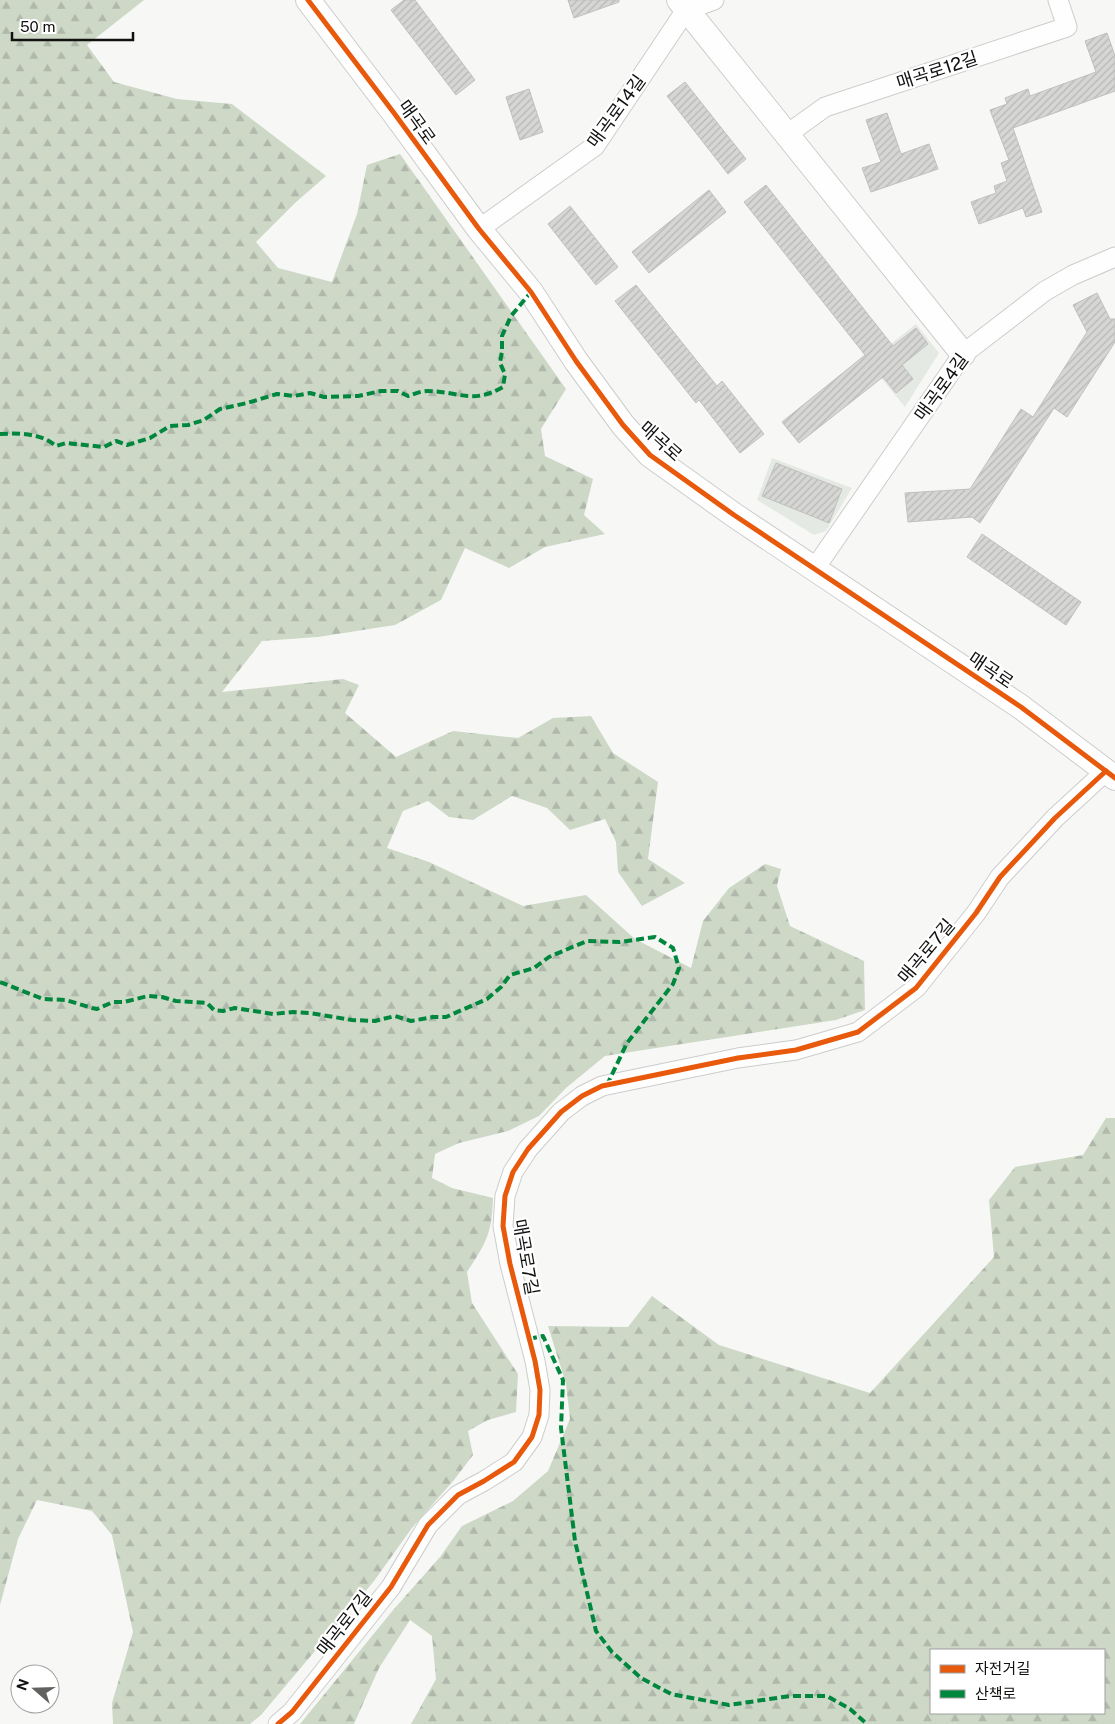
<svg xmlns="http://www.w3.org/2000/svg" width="1115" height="1724" viewBox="0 0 1115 1724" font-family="'Public Sans','Noto Sans KR',sans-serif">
  <defs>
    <pattern id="forest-firs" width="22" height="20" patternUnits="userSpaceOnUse" patternTransform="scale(1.25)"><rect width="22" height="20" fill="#cdd8c7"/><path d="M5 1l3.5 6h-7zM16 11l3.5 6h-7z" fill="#afb8aa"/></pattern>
    <pattern id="building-hatch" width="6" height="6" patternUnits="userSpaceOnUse" patternTransform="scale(1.25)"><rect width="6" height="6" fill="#d6d7d5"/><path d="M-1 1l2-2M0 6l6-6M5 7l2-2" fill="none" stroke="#b7b8b6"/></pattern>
  </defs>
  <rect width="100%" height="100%" fill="#f7f8f6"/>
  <g fill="#e5e9e3">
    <path d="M916 324 939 353 905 407 868 362Z"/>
    <path d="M772 458 852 488 826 531 814 535 757 500Z"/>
  </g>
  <g fill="url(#forest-firs)" fill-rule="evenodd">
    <path d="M0 0H144L87 45 114 82 177 99 232 104 326 176 295 203 256 242 278 268 332 282 357 214 367 165 400 154 566 389 541 429 545 456 593 479 584 515 605 534 545 547 509 568 465 548 441 600 395 625 318 637 262 641 222 692 343 679 359 685 345 713 396 757 453 731 518 738 553 718 591 716 613 753 658 782 648 859 685 883 642 906 618 872 616 842 605 819 570 830 547 808 512 796 473 820 449 817 428 801 403 811 387 848 429 862 523 906 586 895 635 939 691 968 703 921 729 888 765 864 781 869 777 886 790 926 864 961 865 1010 836 1020 605 1056 566 1088 539 1116 508 1131 459 1143 435 1154 432 1178 452 1188 493 1198C492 1234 486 1243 467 1272L472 1303 518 1374 516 1412 488 1420 468 1431 473 1455 454 1480 412 1528 374 1581 261 1715 250 1724H113L112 1703 133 1632 112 1535 92 1511 37 1500 18 1539 0 1605Z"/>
    <path d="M1106 1118H1115V1724H411L436 1679 432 1636 410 1620 379 1668 354 1724H300L394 1609 440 1557 462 1526 513 1501 548 1471 570 1419 566 1384 548 1326 628 1327 652 1296 719 1345 870 1393 994 1257 989 1200 1015 1167 1083 1155ZM931 1650H1104V1713H931Z"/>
  </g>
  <g fill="url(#building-hatch)" stroke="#bfc0bf">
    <path d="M404 0H415L475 80 456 95 391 10Z"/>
    <path d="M568 0H619V2L574 18Z"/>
    <path d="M1107 33 1115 56V91L1013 128 1042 212 1026 217 1023 208 979 224 971 202 996 193 994 186 1007 181 1001 163 1009 160 990 110 1007 104 1005 98 1028 89 1030 96 1096 72 1085 41Z"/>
    <path d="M685 82 746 159 728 174 667 96Z"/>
    <path d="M529 89 543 132 520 140 506 97Z"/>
    <path d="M887 113 901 154 929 144 938 169 871 192 862 168 881 162 866 120Z"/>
    <path d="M766 185 893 346 916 328 928 344 902 365 913 379 896 393 883 377 799 443 782 422 865 355 744 202Z"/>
    <path d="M709 190 726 212 649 273 632 252Z"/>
    <path d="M570 206 618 267 596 285 548 224Z"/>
    <path d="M636 285 717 386 722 381 764 434 740 453 699 400 696 403 615 301Z"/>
    <path d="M1097 293 1110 319H1115V342L1067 417 1054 408 980 523 972 517 908 522 905 493 970 489 1021 409 1033 417 1087 332 1073 305Z"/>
    <path d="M776 463 842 489 829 523 762 496Z"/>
    <path d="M982 534 1081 602 1066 625 967 557Z"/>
  </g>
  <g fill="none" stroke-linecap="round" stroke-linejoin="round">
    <g stroke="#cccdcb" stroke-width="21">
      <g id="minor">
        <path d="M786 135 825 107 1067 27 1058 0"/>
        <path d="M479 229 595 146 686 10 714 0"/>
        <path d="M815 568 963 354 1045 291 1073 275 1115 257"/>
        <path d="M278 1724 292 1712 391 1587 428 1525 458 1495 484 1481 514 1462 532 1437 539 1415 540 1390 535 1361 510 1264 503 1226 505 1196 513 1172 528 1149 545 1130 561 1112 582 1096 602 1086 738 1058 796 1050 858 1032 916 988 976 913 1000 877 1055 818 1106 771"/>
      </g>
    </g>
    <g stroke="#cccdcb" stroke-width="26">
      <g id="tertiary">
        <path d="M308 0 394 113 479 229 531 292 576 361 623 425 650 455 734 515 1021 707 1115 778"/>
        <path d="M679 0 963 354"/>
      </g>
    </g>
    <use href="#minor" stroke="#fefefe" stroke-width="19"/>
    <use href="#tertiary" stroke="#fefefe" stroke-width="24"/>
    <g stroke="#00873e" stroke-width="4" stroke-dasharray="8 4" stroke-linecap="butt">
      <path d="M0 434C19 433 41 433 56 446L66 443 104 447 116 441 127 445 150 438 170 426 188 425 204 420 220 409 247 403 277 394 294 396 310 393 324 397 358 396 381 391H398L408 396C414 394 421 391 427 391 458 391 472 405 503 387L505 374 500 363 502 351V336L511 316 531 292"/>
      <path d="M0 982 43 999 66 1000 92 1008 97 1009 113 1002H124L148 996 162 997 176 1001 207 1003 214 1010 223 1011 235 1008 273 1014 293 1012 310 1013 352 1020 375 1021 395 1016 411 1021 433 1017H446L487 999 501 987 510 975 534 968 549 957 570 948 587 941 620 942 655 937 673 948 679 968 673 984 627 1043 607 1085"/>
      <path d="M529 1339 543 1336 563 1380 561 1428 575 1541 596 1631 612 1652 641 1678 671 1694 729 1705 790 1696H827L850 1709 867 1724"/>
    </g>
    <g stroke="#fff" stroke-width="8">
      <g id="cycleway">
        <path d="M308 0 394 113 479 229 531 292 576 361 623 425 650 455 734 515 1021 707 1115 778"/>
        <path d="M278 1724 292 1712 391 1587 428 1525 458 1495 484 1481 514 1462 532 1437 539 1415 540 1390 535 1361 510 1264 503 1226 505 1196 513 1172 528 1149 545 1130 561 1112 582 1096 602 1086 738 1058 796 1050 858 1032 916 988 976 913 1000 877 1055 818 1106 771"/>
      </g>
    </g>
    <use href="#cycleway" stroke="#e8590c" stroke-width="5"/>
  </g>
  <g text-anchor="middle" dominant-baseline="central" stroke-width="4.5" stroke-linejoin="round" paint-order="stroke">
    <g font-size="18" fill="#111110" stroke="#fff">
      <text transform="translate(937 70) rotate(-18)">매곡로12길</text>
      <text transform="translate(616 111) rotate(-54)">매곡로14길</text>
      <text transform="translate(417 122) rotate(54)">매곡로</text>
      <text transform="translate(941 387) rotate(-54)">매곡로4길</text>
      <text transform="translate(661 441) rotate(42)">매곡로</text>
      <text transform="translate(991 670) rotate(34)">매곡로</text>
      <text transform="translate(926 951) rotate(-50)">매곡로7길</text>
      <text transform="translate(526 1257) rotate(80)">매곡로7길</text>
      <text transform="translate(344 1623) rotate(-52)">매곡로7길</text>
    </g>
  </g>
  <rect x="930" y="1649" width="175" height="65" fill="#ffffff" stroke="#a0a09f"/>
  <rect x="940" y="1665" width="25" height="8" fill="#e8590c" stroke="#a0a09f"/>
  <text x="975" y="1674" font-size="15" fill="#111110">자전거길</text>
  <rect x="940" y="1690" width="25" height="8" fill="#00873e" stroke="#a0a09f"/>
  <text x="975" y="1699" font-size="15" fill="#111110">산책로</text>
  <g transform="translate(35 1689) rotate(290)"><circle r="24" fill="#ffffff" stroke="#a0a09f"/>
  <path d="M0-4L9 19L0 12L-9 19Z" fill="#626260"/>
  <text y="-8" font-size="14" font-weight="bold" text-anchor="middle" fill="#111110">N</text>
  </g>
  <path d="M12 32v8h121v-8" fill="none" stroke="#111110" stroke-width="2.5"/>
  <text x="20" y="32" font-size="15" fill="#111110" stroke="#ffffff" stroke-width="4" paint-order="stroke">50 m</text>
</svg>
